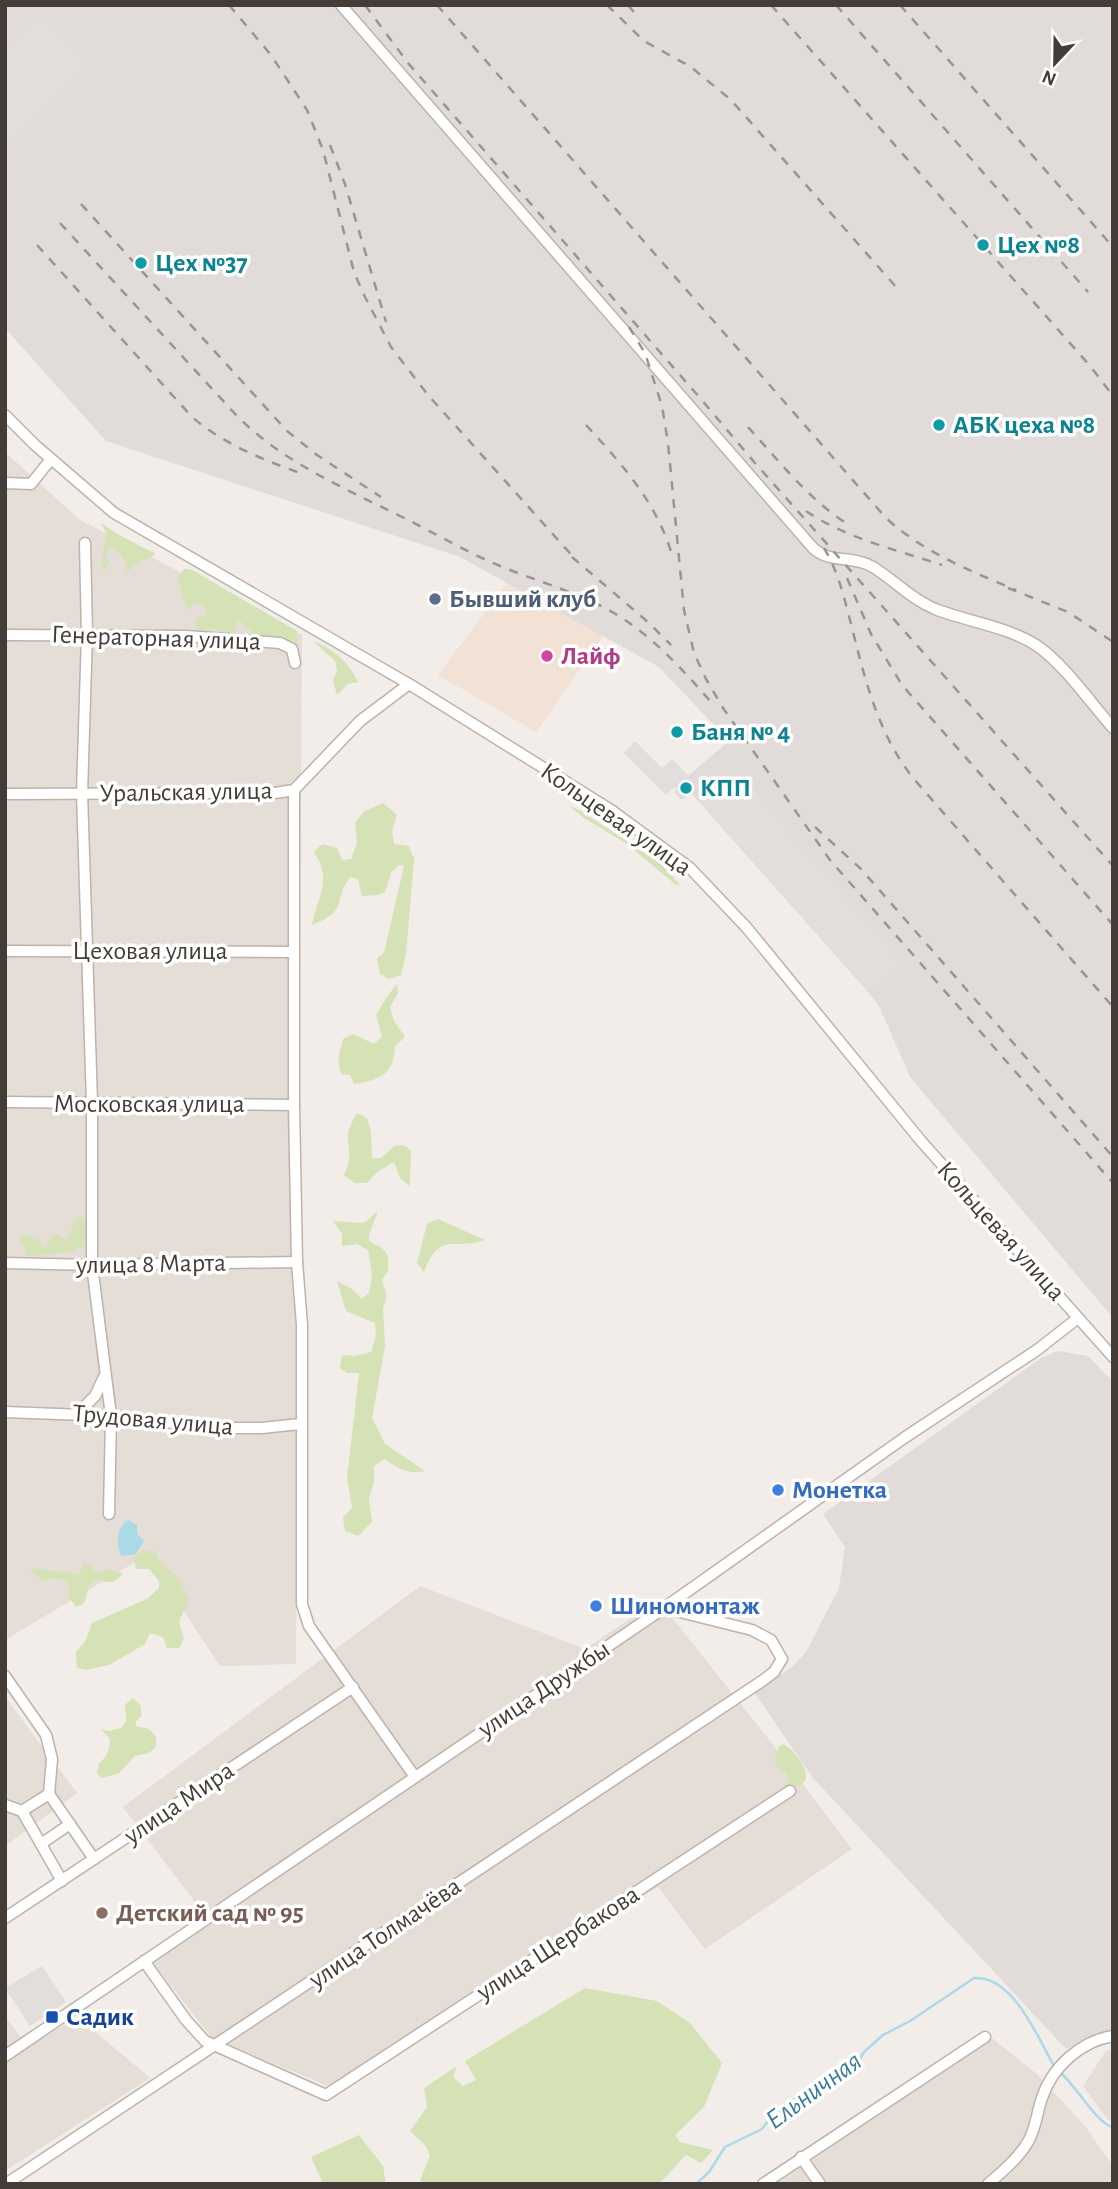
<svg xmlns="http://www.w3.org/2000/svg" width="1118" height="2189" viewBox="0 0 1118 2189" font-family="'Alegreya Sans',sans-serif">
  <rect width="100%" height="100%" fill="#f2ede8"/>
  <g fill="#e5ded6">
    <path d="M5 452 80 520 302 635 296 1664 220 1666 147 1555 5 1640Z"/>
    <path d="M420 1586 585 1649 658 1600 767 1737 852 1849 705 1949 658 1887 340 2091 212 2038 150 1959 210 1922 123 1807Z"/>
    <path d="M5 1697 77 1793 5 1846Z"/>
    <path d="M5 2016 28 2047 78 2017 150 2078 5 2171Z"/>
    <path d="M992 2038 1037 2074 1085 2126 1113 2166V2184H769Z"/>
    <path d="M1113 2047V2121L1108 2120 1083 2086 1105 2052Z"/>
  </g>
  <path fill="#f2e1d5" d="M508 582 604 635 536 732 438 675Z"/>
  <g fill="#e1dcd9">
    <path d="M5 5H1113V1318L910 1077 880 1008 870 994 691 793 682 800 674 792 677 789 675 787 729 741 659 667 460 557 106 441 5 328Z"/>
    <path d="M1058 1351 1088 1356 1113 1382V2031L1099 2034 1066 2049 813 1778 754 1692 792 1667 806 1652 839 1588 845 1547 823 1514 1041 1358Z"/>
  </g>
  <g fill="#d4e2b5">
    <path d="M99 522 119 535 154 553 155 555 136 563 127 572 125 562 116 549 110 548 106 553V557L110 562 103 572C103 565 102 555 104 548 107 536 108 532 99 522Z"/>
    <path d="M184 569 192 570 297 631V644L290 646 255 635 238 619 234 634 230 635C218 631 216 626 203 632L195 627V619L205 615 207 611 202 605 193 604 187 609 178 578Z"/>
    <path d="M313 641C335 650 348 661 358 682L348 684 337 695 333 680 337 670 335 661Z"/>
    <path d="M383 803 397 815 392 831 394 844 409 846 414 859 406 954 401 975 389 979 380 974 377 958 384 953 404 866 399 865 391 873 385 892 378 895 362 896 358 879 350 877C332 902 350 910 312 925 318 895 333 881 314 852L322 844 337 848 342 860 351 859 357 843 355 822 365 811Z"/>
    <path d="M569 806 581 811 660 863 681 886 675 884 627 844 584 818Z"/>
    <path d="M397 984 398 993 390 1007 394 1021 405 1037 395 1046C394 1075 379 1080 354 1084L350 1075 341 1074 338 1059 343 1039 353 1034 374 1044 382 1036 376 1015 386 998Z"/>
    <path d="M357 1113 367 1118 371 1131 372 1158H381L394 1146 403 1145 411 1150 410 1186 400 1178 394 1162 377 1172 367 1183H355L344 1175C355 1154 345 1145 349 1129 351 1124 354 1118 357 1113Z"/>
    <path d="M378 1211 369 1235V1241L382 1248 388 1256V1271L382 1280 387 1296 383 1308 385 1346 372 1418 385 1444 425 1471C409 1475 397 1468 384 1459L374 1466V1482L369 1498 372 1522 358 1536 345 1531 343 1518 352 1508 347 1478 359 1373H347L340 1368 342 1355 355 1356 371 1352 376 1336 375 1323 346 1311 337 1281 352 1289 362 1299 369 1293 372 1274 368 1250 357 1244 342 1246V1234L333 1221 364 1223Z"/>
    <path d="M81 1217 85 1219 88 1240 81 1250 77 1247 73 1252 28 1256 24 1252 26 1248 20 1241V1238L26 1235 38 1240 44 1247 48 1245 52 1235H59L66 1240C72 1233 71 1226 76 1218Z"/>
    <path d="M438 1219 485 1240C454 1251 440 1230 424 1272L417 1263 427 1224Z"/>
    <path d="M144 1550 155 1552C160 1563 165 1566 174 1574 181 1581 185 1591 189 1600L179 1622 184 1638 179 1648H167L163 1637 150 1633 145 1644 109 1665 86 1670 77 1668 76 1652 85 1642 92 1623 147 1599 159 1588V1581L149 1569H136L134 1558Z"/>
    <path d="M83 1563 90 1566 98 1574 106 1570 123 1573C116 1584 108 1583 96 1580L89 1585 84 1604 76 1607 69 1597V1585L63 1579 53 1578 44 1582 29 1568 80 1574Z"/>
    <path d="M133 1698 141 1706V1716L136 1721V1726L149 1729 156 1737V1747L149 1753 135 1756 119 1773 102 1778 97 1773 99 1764C107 1756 110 1750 110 1739L101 1729 109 1731 121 1728 126 1721 125 1705Z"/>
    <path d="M783 1744C793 1749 812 1771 804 1782 800 1788 787 1788 781 1789L789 1780 786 1773 776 1766 775 1757 779 1746Z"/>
    <path d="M585 1988 657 2001 690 2023 722 2063 704 2107 675 2135 680 2142 713 2150 701 2163 686 2155 659 2184H419L430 2155 425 2145 410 2131 427 2107 424 2088 457 2066 453 2077 463 2086 476 2080 465 2061Z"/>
    <path d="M359 2135 383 2166 386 2184H323L311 2157Z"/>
  </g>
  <g fill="#e1dedc">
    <path d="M40 16 89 64 5 150V51Z"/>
    <path d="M635 741 662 768 672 759 688 775 666 795 624 753Z"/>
    <path d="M734 767 905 964 870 994 697 799Z"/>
    <path d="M42 1966 66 2002 30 2026 5 1988Z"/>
  </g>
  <path fill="#aad9e8" d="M128 1520 137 1525V1534L144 1541 136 1554 122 1556C115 1546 117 1526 128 1520Z"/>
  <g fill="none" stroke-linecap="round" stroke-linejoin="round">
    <g stroke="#aad9e8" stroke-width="2.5">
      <path d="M1061 2073C1076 2086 1097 2124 1113 2127"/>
      <path d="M696 2184 709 2172 725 2147 762 2129 771 2117 821 2079 854 2069 864 2052 883 2035 910 2021 974 1978C1013 1975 1038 2038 1054 2066"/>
    </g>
    <g stroke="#bcb3ab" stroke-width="13">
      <g id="minor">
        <path d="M341 5 813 548C830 564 853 555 873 567 894 580 911 599 935 609 966 621 1008 627 1036 645 1064 664 1090 702 1113 728"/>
        <path d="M5 415 35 445 114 513 409 684 611 810 690 868 747 928 921 1141 1113 1357"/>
        <path d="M5 483 31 484 51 459"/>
        <path d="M85 543 87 634 82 793 92 1103V1265L111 1416 109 1514"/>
        <path d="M5 635 186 636 280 643 292 649 295 663"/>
        <path d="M294 790V1105L297 1262 302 1325V1604L309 1626 415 1777"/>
        <path d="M5 794 275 793 294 790 360 721 409 684"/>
        <path d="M5 951 294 952"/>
        <path d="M5 1102 294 1105"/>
        <path d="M5 1263 92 1265 297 1262"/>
        <path d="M5 1412 111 1416 220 1428H262L300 1424"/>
        <path d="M77 1414 95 1396 104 1377"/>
        <path d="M5 1676 46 1735 52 1759 49 1794 22 1811 5 1805"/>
        <path d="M49 1794 94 1859"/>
        <path d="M22 1811 62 1881"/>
        <path d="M41 1844 70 1824"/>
        <path d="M5 1918 353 1687"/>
        <path d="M144 1961 186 2020 205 2041 326 2095 790 1791"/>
        <path d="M5 2056 664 1608 904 1438 1037 1350 1078 1318"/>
        <path d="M801 2157 820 2184"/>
        <path d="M6 2184 762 1681 774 1672 782 1659 771 1640 752 1630 664 1608"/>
        <path d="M763 2184 985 2037"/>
        <path d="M988 2184C1003 2171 1020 2157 1029 2140 1036 2127 1037 2112 1042 2098 1052 2067 1081 2041 1113 2036"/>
      </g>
    </g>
    <use href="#minor" stroke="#fff" stroke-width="10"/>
    <g stroke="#969696" stroke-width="2.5" stroke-dasharray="9 9" stroke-linecap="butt">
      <path d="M229 5 271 55 307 110 323 150 354 272 363 293 391 347 428 395 577 561"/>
      <path d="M365 5 408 63 700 398 755 463 1113 866"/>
      <path d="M437 5 886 518C923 552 970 571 1016 590"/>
      <path d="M607 5 644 41 691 67 731 100 897 288"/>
      <path d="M628 5 637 16"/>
      <path d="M771 5 1091 367 1113 396"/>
      <path d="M836 5 1088 292"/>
      <path d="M900 5 1113 247"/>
      <path d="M330 145 345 184 386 322"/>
      <path d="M81 204 287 431 317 455 381 497"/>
      <path d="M60 223 237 416C283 462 342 487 400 516 433 532 466 552 500 566 541 583 585 594 622 618 657 641 684 671 711 702"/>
      <path d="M37 245 192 417C224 444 261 459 300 473"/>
      <path d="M629 327 645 353 662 406 668 443 684 610 694 653 706 679 723 708 830 860 1113 1183"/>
      <path d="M586 425C622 464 657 503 672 555"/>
      <path d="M748 427C779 461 809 500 849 525"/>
      <path d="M806 511C845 538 897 550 942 565"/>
      <path d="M824 548C838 571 844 597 851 624 865 679 877 732 913 778L1113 1007"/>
      <path d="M572 557 649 623 671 645"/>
      <path d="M847 578 871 634 902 685 1113 925"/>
      <path d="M1008 588 1068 612 1113 642"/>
      <path d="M815 827 861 869 1113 1157"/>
    </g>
  </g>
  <g fill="#0f9aa8" stroke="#fff" stroke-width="2.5">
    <circle cx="983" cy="245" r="7"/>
    <circle cx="141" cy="263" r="7"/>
    <circle cx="939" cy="425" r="7"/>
    <circle cx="677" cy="732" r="7"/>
    <circle cx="686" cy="788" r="7"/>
  </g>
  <circle fill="#5c6f8a" stroke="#fff" stroke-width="2.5" cx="435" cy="599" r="7"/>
  <circle fill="#d1479c" stroke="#fff" stroke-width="2.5" cx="547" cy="656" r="7"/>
  <g fill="#3f7fe0" stroke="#fff" stroke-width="2.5">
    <circle cx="778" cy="1490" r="7"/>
    <circle cx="596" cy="1606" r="7"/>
  </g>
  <circle fill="#8d6e63" stroke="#fff" stroke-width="2.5" cx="102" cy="1913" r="7"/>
  <rect fill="#1a4fb4" stroke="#fff" stroke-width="2.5" x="45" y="2010" width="14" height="14" rx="3.5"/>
  <g text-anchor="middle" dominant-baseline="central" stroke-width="7" stroke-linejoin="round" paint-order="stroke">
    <g font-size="26" font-weight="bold" fill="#0d838f" stroke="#fff" text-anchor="start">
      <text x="997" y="245">Цех №8</text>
      <text x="155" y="263">Цех №37</text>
      <text x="953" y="425">АБК цеха №8</text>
      <text x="691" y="732">Баня № 4</text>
      <text x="700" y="788">КПП</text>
    </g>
    <g font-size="26" font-weight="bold" fill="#4e5e75" stroke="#fff" text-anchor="start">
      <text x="449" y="599">Бывший клуб</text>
    </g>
    <g font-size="26" fill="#443d37" stroke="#fff">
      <text transform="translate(156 638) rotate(2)">Генераторная улица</text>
      <text transform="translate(186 792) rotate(-1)">Уральская улица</text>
      <text transform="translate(616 819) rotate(35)">Кольцевая улица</text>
      <text x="150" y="951">Цеховая улица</text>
      <text x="149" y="1104">Московская улица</text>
      <text transform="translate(1001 1231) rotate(48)">Кольцевая улица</text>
      <text transform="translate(151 1264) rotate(-1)">улица 8 Марта</text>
      <text transform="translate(153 1420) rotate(5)">Трудовая улица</text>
      <text transform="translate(544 1689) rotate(-34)">улица Дружбы</text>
      <text transform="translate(179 1803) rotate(-34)">улица Мира</text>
      <text transform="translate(385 1933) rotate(-34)">улица Толмачёва</text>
      <text transform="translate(558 1943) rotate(-33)">улица Щербакова</text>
    </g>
    <g font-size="26" font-weight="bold" fill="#b23c85" stroke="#fff" text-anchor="start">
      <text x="561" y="656">Лайф</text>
    </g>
    <g font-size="26" font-weight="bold" fill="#366cbe" stroke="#fff" text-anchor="start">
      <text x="792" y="1490">Монетка</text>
      <text x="610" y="1606">Шиномонтаж</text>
    </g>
    <g font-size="26" font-weight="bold" fill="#785e54" stroke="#fff" text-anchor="start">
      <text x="116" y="1913">Детский сад № 95</text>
    </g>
    <g font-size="26" font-weight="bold" fill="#164399" stroke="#fff" text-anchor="start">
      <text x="66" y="2017">Садик</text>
    </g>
    <g font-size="28" font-style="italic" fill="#387d96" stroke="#fff">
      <text transform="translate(814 2091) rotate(-36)">Ельничная</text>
    </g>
  </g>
  <rect width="1118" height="2189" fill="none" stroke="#443d37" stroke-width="14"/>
  <g transform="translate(1055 63) rotate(202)" stroke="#ffffff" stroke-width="5" paint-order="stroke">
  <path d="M0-5L12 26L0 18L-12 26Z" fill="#443d37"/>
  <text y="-10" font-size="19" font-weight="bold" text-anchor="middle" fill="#443d37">N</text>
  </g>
</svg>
